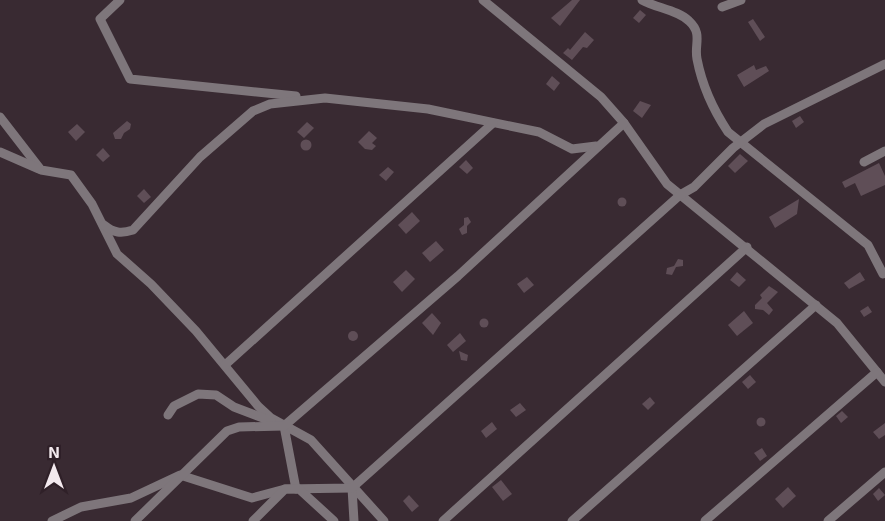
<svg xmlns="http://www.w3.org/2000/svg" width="885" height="521" viewBox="0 0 885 521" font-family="'Exo 2',sans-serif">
  <rect width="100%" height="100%" fill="#392a32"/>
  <g fill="#5f4e57">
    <path d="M572 0H580L560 26 551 18Z"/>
    <path d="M640 10 646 15 639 23 633 18Z"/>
    <path d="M753 19 765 37 760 41 748 22Z"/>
    <path d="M585 32 594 40 587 48 583 47 572 60 563 53 568 48 570 50Z"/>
    <path d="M754 65 756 70 766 66 769 71 744 87 737 75Z"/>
    <path d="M552 76 560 83 554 91 546 84Z"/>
    <path d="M640 101 651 105 642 118 633 111Z"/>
    <path d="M800 116 804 122 796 128 792 121Z"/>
    <path d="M127 121 131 124 130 129 124 133 121 139H115L113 133Z"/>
    <path d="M307 122 314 128 304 138 297 132Z"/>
    <path d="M77 124 85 132 76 141 68 132Z"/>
    <path d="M369 131 377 138 372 143 376 146 372 150 365 149 358 142Z"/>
    <circle cx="306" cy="145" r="5.5"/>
    <path d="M103 148 110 156 103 162 96 155Z"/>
    <path d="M740 154 748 161 735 173 728 166Z"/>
    <path d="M466 160 473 168 467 174 459 167Z"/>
    <path d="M879 163 885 176V185L861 196 855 183 845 188 842 182Z"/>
    <path d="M388 167 394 172 386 181 379 175Z"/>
    <path d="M144 189 151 197 144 203 137 196Z"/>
    <circle cx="622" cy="202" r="4.5"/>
    <path d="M799 199 797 214 775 228 769 217Z"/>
    <path d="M412 212 420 221 406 234 398 225Z"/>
    <path d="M468 217 471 222 467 226V233L462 235 459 229 464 225V218Z"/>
    <path d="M436 241 444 250 430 262 422 253Z"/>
    <path d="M678 259 683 260V266L676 267 672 275 666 274 667 268 674 266Z"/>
    <path d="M406 270 415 279 402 292 393 282Z"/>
    <path d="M737 272 746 280 739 287 730 280Z"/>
    <path d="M860 272 865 280 849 289 844 283Z"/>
    <path d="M527 277 534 285 524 293 517 284Z"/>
    <path d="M769 286 778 292 767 303 773 310 769 315 763 310 755 309V305L762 298 760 295Z"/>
    <path d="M868 306 872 312 864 317 860 311Z"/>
    <path d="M744 311 753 323 737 336 728 325Z"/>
    <path d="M432 313 441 323 433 335 422 323Z"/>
    <circle cx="484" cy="323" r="4.5"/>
    <circle cx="353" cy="336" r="5"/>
    <path d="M460 333 466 341 453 352 447 345Z"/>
    <path d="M459 351 468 355 467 361 461 360Z"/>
    <path d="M750 375 756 382 748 389 742 382Z"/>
    <path d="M650 397 655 403 648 410 642 404Z"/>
    <path d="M520 403 526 410 516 417 510 410Z"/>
    <path d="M842 411 848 417 841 423 836 416Z"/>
    <circle cx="761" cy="422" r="4.5"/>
    <path d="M492 422 497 429 486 438 481 431Z"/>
    <path d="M885 423V435L879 439 873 432Z"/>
    <path d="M762 448 767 456 760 461 754 453Z"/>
    <path d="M501 480 512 494 503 501 492 487Z"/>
    <path d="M788 487 796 496 783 508 775 499Z"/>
    <path d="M879 488 885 495 878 501 873 494Z"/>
    <path d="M409 495 419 506 412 512 403 501Z"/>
  </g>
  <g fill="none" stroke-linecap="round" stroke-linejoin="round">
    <g stroke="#7e767b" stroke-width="9">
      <path d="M120 0 100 19 130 79 296 96"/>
      <path d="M483 0 601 97 624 123 667 184 837 323 885 382"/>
      <path d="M642 0C656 8 678 10 689 21 703 34 694 44 697 59 702 85 714 111 728 132L868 245 883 274"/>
      <path d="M722 7 741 0"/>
      <path d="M0 117 41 170 71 175 92 204 117 254 151 284 196 331 258 406 271 418 311 440 384 521"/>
      <path d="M0 152 39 169"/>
      <path d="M864 162 885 151"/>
      <path d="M104 225C114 233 121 234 133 230L200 157 253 111 270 104 325 98 428 109 539 132 572 149 596 146"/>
      <path d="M225 365 493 123"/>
      <path d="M168 415 174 406 198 394 216 395 234 407 271 421"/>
      <path d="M284 426 296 489"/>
      <path d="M352 488 354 521"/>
      <path d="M52 521 81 507 131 498 180 475 252 498 285 489 352 488 680 195 694 187 733 148 764 124 885 64"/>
      <path d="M135 521 227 431 239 427 284 426 458 276 624 123"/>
      <path d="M253 521 285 489H299L334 521"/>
      <path d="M443 521 747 247"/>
      <path d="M572 521 816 305"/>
      <path d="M705 521 877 372"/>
      <path d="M828 521 885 472"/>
    </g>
  </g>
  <g transform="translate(54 467)" stroke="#2f2028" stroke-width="4.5" paint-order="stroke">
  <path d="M0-4.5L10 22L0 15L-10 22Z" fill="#f3e9ee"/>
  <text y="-9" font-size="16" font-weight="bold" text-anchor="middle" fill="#f3e9ee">N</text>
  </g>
</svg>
